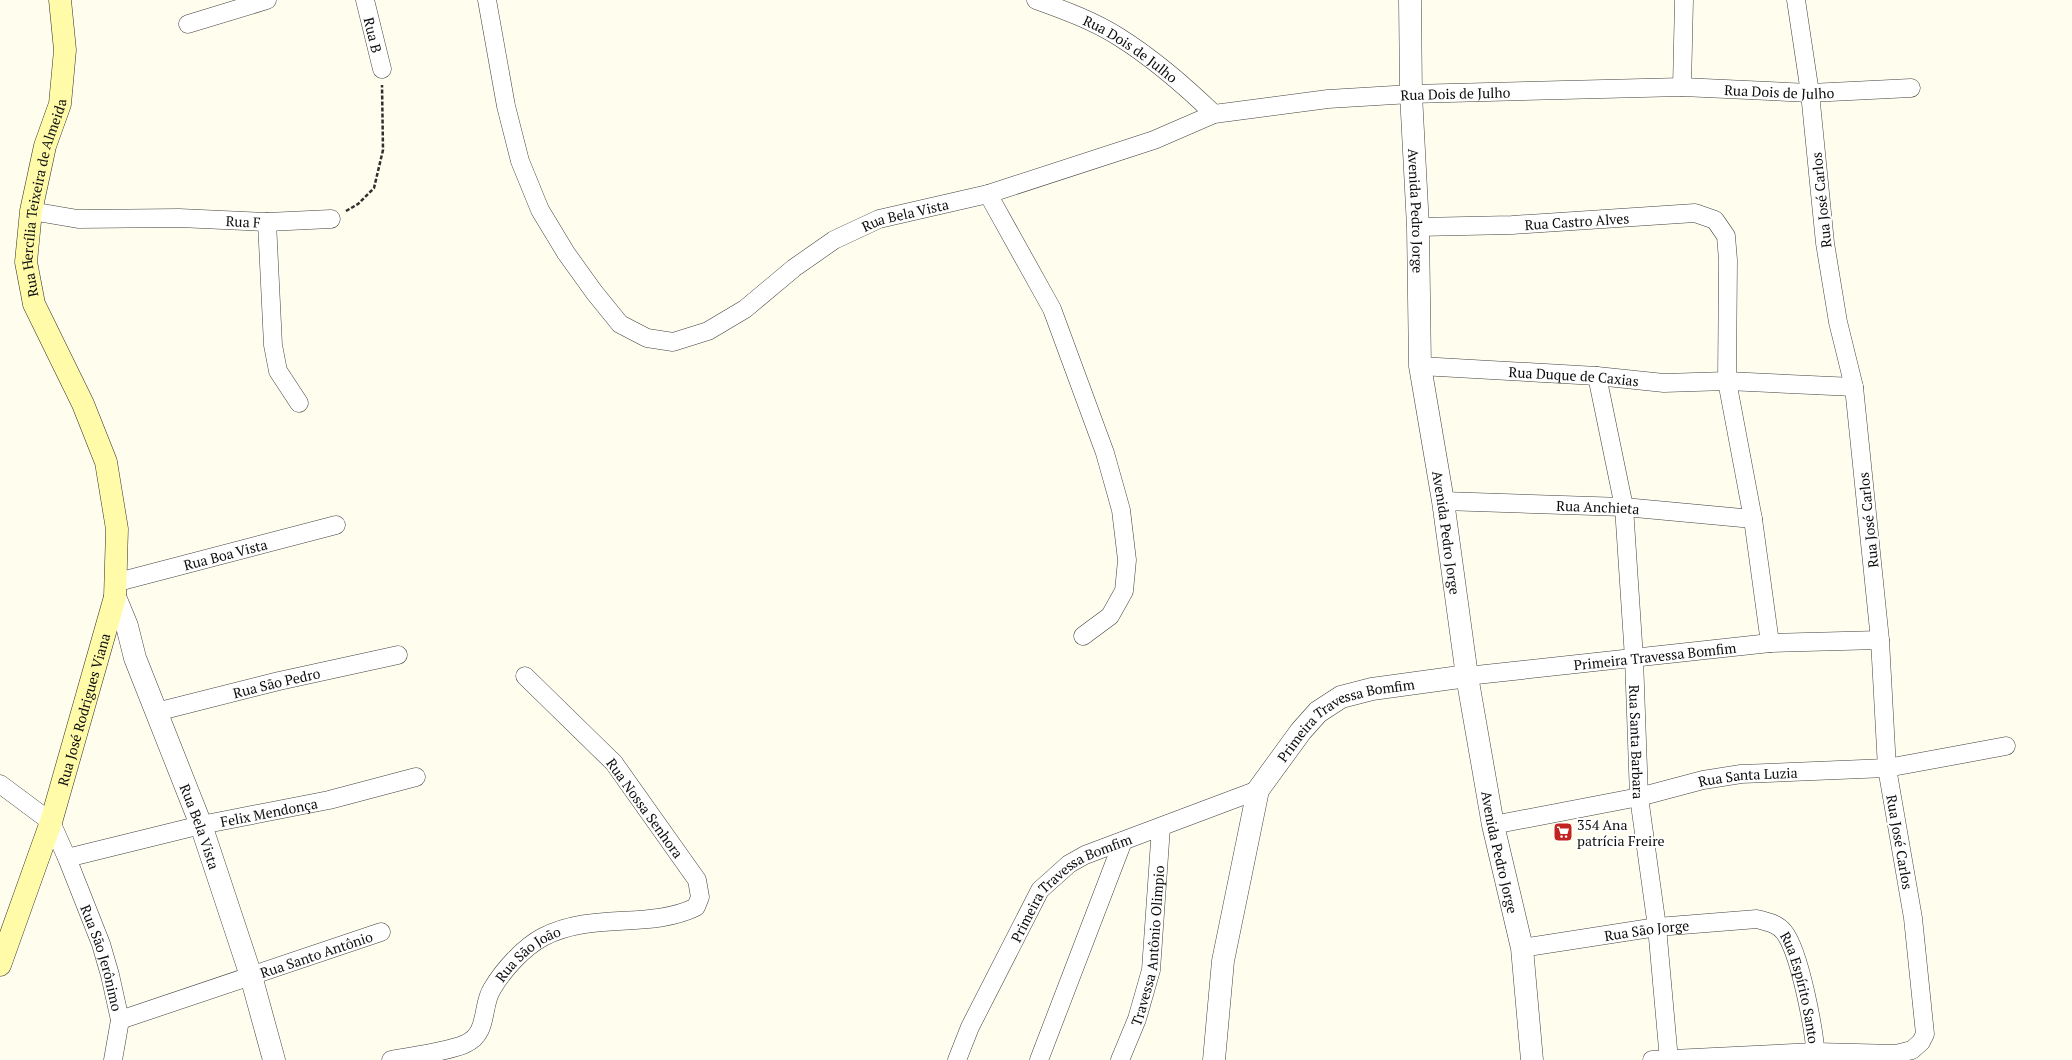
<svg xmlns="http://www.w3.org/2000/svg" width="2072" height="1060" viewBox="0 0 2072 1060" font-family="'PT Serif',serif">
  <rect width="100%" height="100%" fill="#fffded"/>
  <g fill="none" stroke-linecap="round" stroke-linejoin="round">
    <g stroke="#404040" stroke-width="19">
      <g id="minor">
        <path id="s1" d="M365 0 382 69"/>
        <path id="s2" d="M487 0 506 106 520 161 540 210 566 253 594 292 620 324 647 338 673 342 708 331 745 309 794 268 834 240 879 219 988 194 1154 140 1214 114 1328 99 1411 94 1682 87 1810 93 1911 88"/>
        <path id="s3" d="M1036 0C1064 10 1094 21 1119 37 1154 59 1185 86 1214 114"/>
        <path d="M188 24 267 0"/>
        <path d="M1682 87 1684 0"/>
        <path d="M988 194 1052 309 1105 453 1121 510 1127 560 1124 591 1110 616 1083 636"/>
        <path id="s4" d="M31 211 78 219 179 218 267 222 331 219"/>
        <path d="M267 222 273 345 278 371 299 403"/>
        <path id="s5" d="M1418 227 1512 225 1695 213 1715 220 1726 236 1728 260 1727 381 1753 519 1770 643"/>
        <path id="s6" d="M1420 366 1597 376 1664 383 1727 381 1854 387"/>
        <path id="s7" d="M1597 376 1624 507 1634 658 1639 797 1657 927 1669 1060"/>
        <path id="s8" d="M1443 501 1624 507 1753 519"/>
        <path id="s9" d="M114 583 336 525"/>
        <path id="s10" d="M1467 676 1770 643 1880 640"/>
        <path id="s11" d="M156 712 279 681 398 655"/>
        <path id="s12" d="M0 784 51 822 67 858 201 825 329 800 416 777"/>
        <path id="s13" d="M1493 825 1639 797 1703 780 1741 774 1887 768 2006 746"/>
        <path id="s14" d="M67 858 101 944 110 975 120 1020 113 1060"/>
        <path id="s15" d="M1522 948 1657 927 1757 919C1767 922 1777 923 1784 932 1800 952 1815 1033 1816 1060"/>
        <path id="s16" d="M120 1020 381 932"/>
        <path id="s17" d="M391 1060C412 1056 447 1052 465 1044 489 1034 481 1006 492 989 503 970 524 947 543 937 593 911 649 930 696 907L700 897 697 880 614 763 525 676"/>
        <path id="s18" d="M957 1060 970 1027 1040 890 1069 864 1085 855 1258 790"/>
        <path d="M1039 1060 1123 841"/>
        <path id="s19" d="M1120 1060 1137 1019 1151 970 1161 827"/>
        <path d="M1652 1060 1816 1052 1896 1054 1912 1050 1921 1042 1925 1034 1913 918 1887 768 1880 640 1854 387 1838 322 1825 243 1810 93 1796 0"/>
      </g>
    </g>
    <g stroke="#404040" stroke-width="23">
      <g id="tertiary">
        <path id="s20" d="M1410 0 1411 94 1418 227 1420 366 1443 501 1467 676 1493 825 1522 948 1532 1060"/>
        <path id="s21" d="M115 597 127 626 135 658 201 825 251 976 274 1060"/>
        <path id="s22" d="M1214 1060 1223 961 1258 790 1301 731 1318 712 1341 697 1372 689 1467 676"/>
      </g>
    </g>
    <g stroke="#2f2f2f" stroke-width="23">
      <g id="secondary">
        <path id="s23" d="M0 965 51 822 115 597 117 529 106 462 83 404 34 304 26 262 31 211 45 146 60 104 65 50 60 0"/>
      </g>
    </g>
    <path stroke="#2f2f2f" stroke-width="2.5" stroke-dasharray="4 2" stroke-linecap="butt" d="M346 211 358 204 374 188 383 150 382 85"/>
    <use href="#minor" stroke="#fff" stroke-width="18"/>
    <use href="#tertiary" stroke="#fff" stroke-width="22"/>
    <use href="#secondary" stroke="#fffba8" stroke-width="22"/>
  </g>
  <defs>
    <g id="supermarket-square" transform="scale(1)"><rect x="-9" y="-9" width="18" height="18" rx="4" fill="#c22320" stroke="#fff"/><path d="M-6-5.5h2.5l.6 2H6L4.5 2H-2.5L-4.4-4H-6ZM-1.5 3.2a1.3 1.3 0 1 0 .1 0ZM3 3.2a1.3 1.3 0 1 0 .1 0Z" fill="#fff"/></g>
  </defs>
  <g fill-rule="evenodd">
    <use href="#supermarket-square" x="1563" y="832"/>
  </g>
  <g text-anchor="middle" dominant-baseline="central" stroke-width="4" stroke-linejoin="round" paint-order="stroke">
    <g font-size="14" fill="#0d0d0d" stroke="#fff">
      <text stroke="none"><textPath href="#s1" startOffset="36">Rua B</textPath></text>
      <text stroke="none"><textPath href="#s3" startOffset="107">Rua Dois de Julho</textPath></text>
      <text stroke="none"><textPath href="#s2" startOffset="1574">Rua Dois de Julho</textPath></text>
      <text stroke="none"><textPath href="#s2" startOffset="1250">Rua Dois de Julho</textPath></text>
      <text stroke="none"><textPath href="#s23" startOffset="804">Rua Hercília Teixeira de Almeida</textPath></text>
      <text transform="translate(1821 200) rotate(-96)">Rua José Carlos</text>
      <text stroke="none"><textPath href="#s20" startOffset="211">Avenida Pedro Jorge</textPath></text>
      <text stroke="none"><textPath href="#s2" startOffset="682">Rua Bela Vista</textPath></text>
      <text stroke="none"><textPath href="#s5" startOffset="159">Rua Castro Alves</textPath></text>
      <text stroke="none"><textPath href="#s4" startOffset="213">Rua F</textPath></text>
      <text stroke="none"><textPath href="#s6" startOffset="154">Rua Duque de Caxias</textPath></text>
      <text stroke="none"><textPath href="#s8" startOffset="155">Rua Anchieta</textPath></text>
      <text transform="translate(1868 520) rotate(-96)">Rua José Carlos</text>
      <text stroke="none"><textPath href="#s20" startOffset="535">Avenida Pedro Jorge</textPath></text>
      <text stroke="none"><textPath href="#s9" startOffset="115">Rua Boa Vista</textPath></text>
      <text stroke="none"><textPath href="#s10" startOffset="189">Primeira Travessa Bomfim</textPath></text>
      <text stroke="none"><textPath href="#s11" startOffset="124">Rua São Pedro</textPath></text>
      <text stroke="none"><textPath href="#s23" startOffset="269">Rua José Rodrigues Viana</textPath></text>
      <text stroke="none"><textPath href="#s22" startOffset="393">Primeira Travessa Bomfim</textPath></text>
      <text stroke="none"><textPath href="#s7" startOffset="369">Rua Santa Barbara</textPath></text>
      <text stroke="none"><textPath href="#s13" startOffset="260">Rua Santa Luzia</textPath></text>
      <text transform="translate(645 808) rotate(54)">Rua Nossa Senhora</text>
      <text stroke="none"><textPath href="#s12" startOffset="310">Felix Mendonça</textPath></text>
      <text stroke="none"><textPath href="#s21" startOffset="245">Rua Bela Vista</textPath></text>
      <text transform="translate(1900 842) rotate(80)">Rua José Carlos</text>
      <text stroke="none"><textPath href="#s20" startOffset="859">Avenida Pedro Jorge</textPath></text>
      <text stroke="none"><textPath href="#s18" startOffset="214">Primeira Travessa Bomfim</textPath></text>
      <text stroke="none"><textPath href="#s15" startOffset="126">Rua São Jorge</textPath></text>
      <text stroke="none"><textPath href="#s19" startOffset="119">Travessa Antônio Olimpio</textPath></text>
      <text stroke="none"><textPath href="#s16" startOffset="207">Rua Santo Antônio</textPath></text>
      <text stroke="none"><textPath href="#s17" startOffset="191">Rua São João</textPath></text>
      <text stroke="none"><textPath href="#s14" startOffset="106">Rua São Jerônimo</textPath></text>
      <text stroke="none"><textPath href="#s15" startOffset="326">Rua Espírito Santo</textPath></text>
    </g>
    <g font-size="14" fill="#0d0d0d" stroke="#fff" text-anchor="start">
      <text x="1577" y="824">354 Ana<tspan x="1577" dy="16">patrícia Freire</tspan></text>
    </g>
  </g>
</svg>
